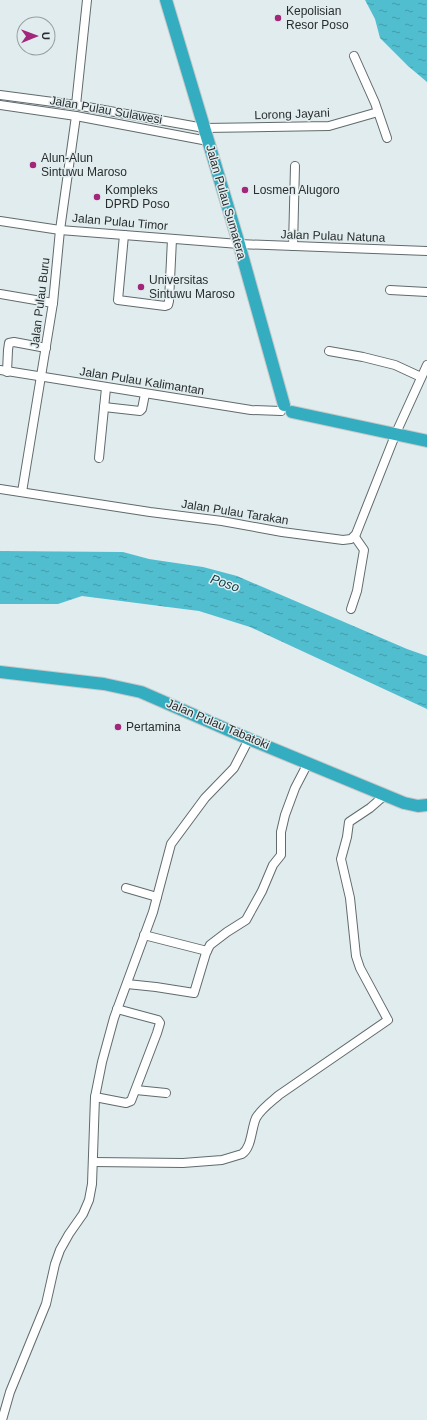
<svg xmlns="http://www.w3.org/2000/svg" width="427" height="1420" viewBox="0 0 427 1420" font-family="Helvetica,sans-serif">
  <defs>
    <pattern id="water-ripples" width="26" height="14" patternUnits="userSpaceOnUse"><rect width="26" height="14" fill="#51bed0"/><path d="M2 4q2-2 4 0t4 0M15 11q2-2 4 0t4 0" fill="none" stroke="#439ba9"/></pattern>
  </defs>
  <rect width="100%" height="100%" fill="#e1ecee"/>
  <g fill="url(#water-ripples)">
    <path d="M365 0H427V82L408 66 380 38 375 19Z"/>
    <path d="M0 551 123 552 149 559 203 567 237 576 407 649 427 656V709L250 627 199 611 82 596 58 604H0Z"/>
  </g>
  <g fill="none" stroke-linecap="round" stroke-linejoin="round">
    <g stroke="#616a6c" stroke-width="10">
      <g id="minor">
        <path d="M354 56 375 103 387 138"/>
        <path d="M0 95 76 105 204 128 329 126 378 112"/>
        <path d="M0 105 76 116 208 141"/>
        <path d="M76 105 87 0"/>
        <path d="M0 221 60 230 239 244 427 251"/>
        <path d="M124 235 118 300 165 306 168 305 169 301 172 239"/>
        <path d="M293 246 295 166"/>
        <path d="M390 290 427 292"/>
        <path d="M0 294 53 303"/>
        <path d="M329 351 363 357 395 365 421 377"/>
        <path d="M0 370 251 410 281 411"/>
        <path d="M7 372 8 350 9 343 14 342 46 348"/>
        <path d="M104 407 140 411 142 409 145 394"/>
        <path d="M99 458 106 388"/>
        <path d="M0 489 150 512 222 521 282 532 343 540 351 539 356 534 396 433 427 365"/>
        <path d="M22 492 53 303 60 230 76 116"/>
        <path d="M351 609 357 591 364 550 355 537"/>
        <path d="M126 888 157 897"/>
        <path d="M144 935 207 951"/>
        <path d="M127 984 156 987 194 993 206 953 210 945 227 932 246 920 262 891 273 865 281 855V832L285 815 295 788 308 763"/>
        <path d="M136 1090 166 1093"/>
        <path d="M95 1097 126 1103 131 1101 157 1033 160 1023 158 1020 117 1009"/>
        <path d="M93 1162 183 1163 222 1160 242 1154C252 1147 251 1129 256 1118 261 1109 271 1102 279 1095L388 1020 360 968 356 956 350 898 341 859 347 837 349 822 370 808 385 795"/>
        <path d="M2 1420 10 1392 46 1304 55 1264 60 1250 69 1234 83 1214 89 1200 92 1184 95 1097 102 1062 114 1018 153 912 171 844 205 798 234 768 249 739"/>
      </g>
    </g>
    <g stroke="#c7c8c9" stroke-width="14">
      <g id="highway">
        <path d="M166 0 239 244 284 405"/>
        <path d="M292 412 427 441"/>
        <path d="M0 672 104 684 141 692 249 739 404 803 418 806 427 805"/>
      </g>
    </g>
    <use href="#minor" stroke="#fff" stroke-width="8"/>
    <use href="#highway" stroke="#33adbf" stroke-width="12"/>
  </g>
  <g fill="#a22679" stroke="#e1ecee" stroke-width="1.5">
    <circle cx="278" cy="18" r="4"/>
    <circle cx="33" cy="165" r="4"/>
    <circle cx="245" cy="190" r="4"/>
    <circle cx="97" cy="197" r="4"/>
    <circle cx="141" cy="287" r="4"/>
    <circle cx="118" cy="727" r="4"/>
  </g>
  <g text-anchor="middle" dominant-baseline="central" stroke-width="3" stroke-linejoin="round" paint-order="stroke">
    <g font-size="12" fill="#292d2e" stroke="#e1ecee" text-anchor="start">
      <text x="286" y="11">Kepolisian<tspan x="286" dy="14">Resor Poso</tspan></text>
      <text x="41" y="158">Alun-Alun<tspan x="41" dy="14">Sintuwu Maroso</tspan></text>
      <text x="105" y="190">Kompleks<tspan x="105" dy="14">DPRD Poso</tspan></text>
      <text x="253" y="190">Losmen Alugoro</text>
      <text x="149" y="280">Universitas<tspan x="149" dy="14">Sintuwu Maroso</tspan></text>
      <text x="126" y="727">Pertamina</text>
    </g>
    <g font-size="12" fill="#292d2e" stroke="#e1ecee">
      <text transform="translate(106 110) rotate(10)">Jalan Pulau Sulawesi</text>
      <text transform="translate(292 114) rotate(-2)">Lorong Jayani</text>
      <text transform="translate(226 202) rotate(74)">Jalan Pulau Sumatera</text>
      <text transform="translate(120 222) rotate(5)">Jalan Pulau Timor</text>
      <text transform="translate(333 236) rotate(2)">Jalan Pulau Natuna</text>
      <text transform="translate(40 303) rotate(-83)">Jalan Pulau Buru</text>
      <text transform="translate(142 381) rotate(9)">Jalan Pulau Kalimantan</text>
      <text transform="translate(235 512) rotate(9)">Jalan Pulau Tarakan</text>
      <text transform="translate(218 724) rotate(23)">Jalan Pulau Tabatoki</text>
    </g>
    <g font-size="13" font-style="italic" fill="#0f4148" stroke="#e1ecee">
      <text transform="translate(225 583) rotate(19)">Poso</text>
    </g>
  </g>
  <g transform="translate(36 36) rotate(89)"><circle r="19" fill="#e1ecee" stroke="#97a0a1"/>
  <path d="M0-3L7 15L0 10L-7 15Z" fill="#a22679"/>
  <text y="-6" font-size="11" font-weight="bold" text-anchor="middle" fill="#292d2e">U</text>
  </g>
</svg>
